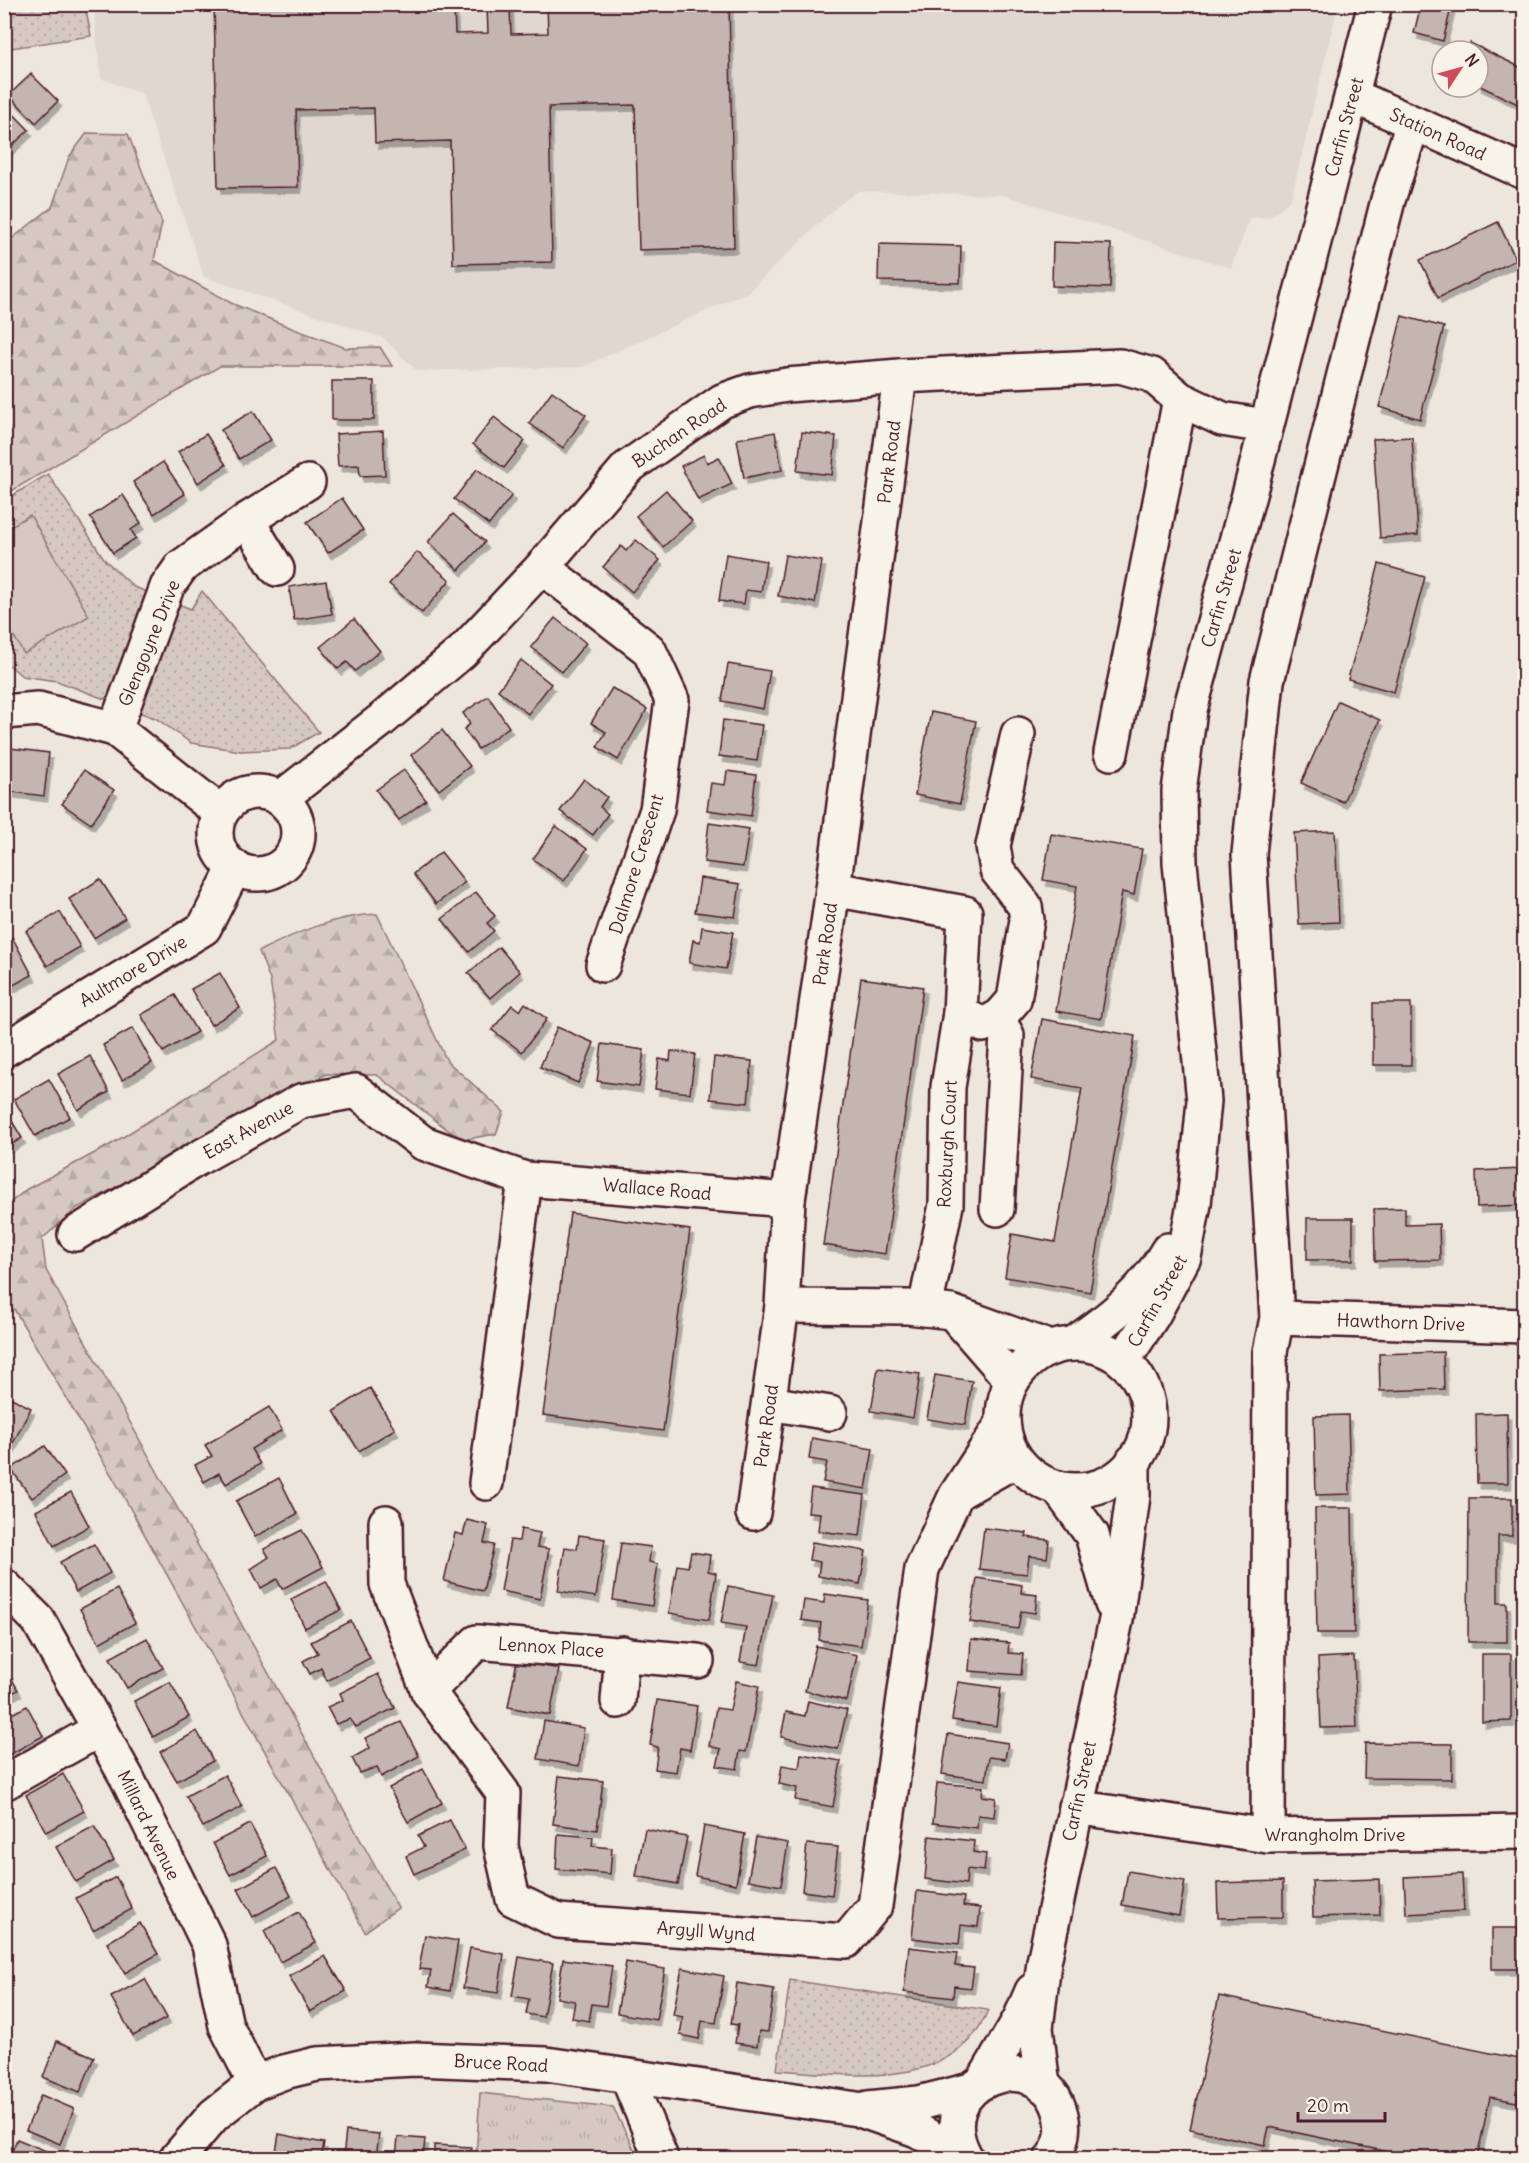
<svg xmlns="http://www.w3.org/2000/svg" width="1529" height="2163" viewBox="0 0 1529 2163" font-family="Delius,sans-serif">
  <defs>
    <pattern id="grass-tufts" width="24" height="20" patternUnits="userSpaceOnUse" patternTransform="scale(1.5)"><rect width="24" height="20" fill="#d5c9c2"/><path d="M3 7l-1-3M5 7V3M7 7l1-3M15 17l-1-3M17 17v-4M19 17l1-3" fill="none" stroke="#b8aca7"/></pattern>
    <pattern id="forest-firs" width="22" height="20" patternUnits="userSpaceOnUse" patternTransform="scale(1.5)"><rect width="22" height="20" fill="#d5c9c2"/><path d="M5 1l3.5 6h-7zM16 11l3.5 6h-7z" fill="#b8aca7"/></pattern>
    <pattern id="park-dots" width="8" height="8" patternUnits="userSpaceOnUse" patternTransform="scale(1.5)"><rect width="8" height="8" fill="#d5c9c2"/><path d="M2 2h.1M6 6h.1" fill="none" stroke="#b8aca7" stroke-width="1.8" stroke-linecap="round"/></pattern>
    <filter id="shadow"><feDropShadow dx="3.5" dy="6" stdDeviation="0" flood-color="#0004"/></filter>
  </defs>
  <rect width="100%" height="100%" fill="#ece6dd"/>
  <filter id="ink" filterUnits="userSpaceOnUse"><feTurbulence type="fractalNoise" baseFrequency=".0167" numOctaves="2"/><feDisplacementMap in="SourceGraphic" scale="12" xChannelSelector="R" yChannelSelector="G"/><feConvolveMatrix kernelMatrix="1 2 1 2 8 2 1 2 1" color-interpolation-filters="sRGB"/></filter>
  <g filter="url(#ink)">
    <path fill="#e0d7d0" d="M93 5H1338L1291 199 1270 217 1250 218 1231 268 1004 195 858 191 836 207 748 292 582 367 417 371 383 338 204 277 142 94 101 78Z"/>
    <path fill="url(#grass-tufts)" stroke="#907476" stroke-width="1.5" d="M480 2093 613 2107 638 2158H476Z"/>
    <g fill="url(#forest-firs)" stroke="#907476" stroke-width="1.5">
      <path d="M87 133 128 134 162 223 154 260 231 303 294 329 346 348 380 347 392 366H220L5 495V244L52 207 69 157Z"/>
      <path d="M377 914 447 1061 504 1112 496 1134 461 1140 377 1075 326 1074 77 1208 42 1239 46 1270 398 1908 365 1932 115 1481 14 1309 5 1312V1207L27 1189 110 1145 279 1040 270 980 259 951C298 932 334 916 377 914Z"/>
    </g>
    <g fill="url(#park-dots)" stroke="#907476" stroke-width="1.5">
      <path d="M4 5H85L91 36 5 49Z"/>
      <path d="M48 474 105 560 134 587 191 609 202 591 319 732 290 749 241 751 191 743 157 719 57 681 22 676 8 664 5 665V500Z"/>
      <path d="M790 1980 988 2010C954 2094 849 2074 777 2070Z"/>
    </g>
    <path fill="#d5c9c2" stroke="#907476" stroke-width="1.5" d="M30 515 89 616 24 654 5 620 4 530Z"/>
    <g fill="#c4b5b0" stroke="#4a1f2b" stroke-width="1.5" filter="url(#shadow)">
      <path d="M214 4H373V8L454 7 455 34 488 33 487 6H510L511 34 548 33 547 4 729 5 734 247 639 250 635 105 549 107 552 262 453 264 450 141 375 143 374 108 296 110 298 187 218 188Z"/>
      <path d="M1421 4H1452L1443 41 1414 33Z"/>
      <path d="M1470 43 1524 69V107L1478 85V51H1466Z"/>
      <path d="M31 74 58 101 36 123 9 95Z"/>
      <path d="M4 104 29 130 4 153Z"/>
      <path d="M1498 222 1516 260 1438 298 1420 260Z"/>
      <path d="M1053 242 1111 244 1110 288 1052 286Z"/>
      <path d="M879 244 961 246 960 283 878 281Z"/>
      <path d="M1402 316 1444 327 1420 419 1379 407Z"/>
      <rect x="332" y="381" width="42" height="39"/>
      <path d="M552 391 586 415 563 448 529 423Z"/>
      <path d="M253 411 271 440 239 459 221 430Z"/>
      <path d="M494 417 525 441 504 468 473 444Z"/>
      <path d="M383 431 385 475 360 476 359 465 338 466 336 434Z"/>
      <path d="M775 432 782 470 744 478 737 439Z"/>
      <path d="M802 432 836 436 832 475 797 471Z"/>
      <path d="M206 434 226 465 198 483 178 452Z"/>
      <path d="M1412 437 1418 535 1380 538 1373 439Z"/>
      <path d="M704 455 707 463 719 457 732 484 698 500 681 466Z"/>
      <path d="M163 462 185 494 154 514 133 482Z"/>
      <path d="M477 469 512 495 489 525 454 499Z"/>
      <path d="M666 490 692 521 663 547 636 516Z"/>
      <path d="M123 495 141 523 131 530 136 538 113 553 90 517Z"/>
      <path d="M342 498 363 530 328 553 307 522Z"/>
      <path d="M453 514 485 542 459 570 428 542Z"/>
      <path d="M636 540 660 560 632 592 603 567 621 546 626 551Z"/>
      <path d="M417 552 450 580 422 613 389 584Z"/>
      <path d="M726 554 766 561 761 592 746 590 744 604 719 601Z"/>
      <path d="M785 555 822 561 815 603 778 596Z"/>
      <path d="M1379 564 1425 577 1394 692 1348 679Z"/>
      <path d="M326 581 332 614 294 620 289 587Z"/>
      <path d="M555 618 586 643 562 672 531 647Z"/>
      <path d="M354 619 380 651 355 671 347 662 338 669 320 647Z"/>
      <path d="M521 660 551 684 528 714 498 690Z"/>
      <path d="M728 664 770 671 763 709 722 701Z"/>
      <path d="M612 688 647 709 618 760 597 747 606 732 591 723Z"/>
      <path d="M488 696 509 727 478 749 464 729 470 724 463 713Z"/>
      <path d="M1338 701 1380 720 1343 802 1301 783Z"/>
      <path d="M931 712 976 721 960 804 915 795Z"/>
      <path d="M723 720 762 725 757 761 719 756Z"/>
      <path d="M442 730 470 766 439 790 411 755Z"/>
      <path d="M10 748 49 753 44 796 5 791Z"/>
      <path d="M84 770 114 790 91 824 62 804Z"/>
      <path d="M404 770 426 800 399 820 376 790Z"/>
      <path d="M727 771 756 775 751 816 707 810 711 783 725 785Z"/>
      <path d="M584 779 607 797 600 807 608 814 593 835 560 811Z"/>
      <path d="M709 823 749 829 743 867 704 862Z"/>
      <path d="M556 826 587 849 564 881 533 859Z"/>
      <path d="M1335 831 1339 922 1299 924 1294 833Z"/>
      <path d="M1051 834 1142 849 1134 895 1122 892 1101 1019 1056 1011 1077 886 1043 880Z"/>
      <path d="M441 852 465 882 436 904 413 874Z"/>
      <path d="M700 878 740 884 735 917 695 912Z"/>
      <path d="M100 879 125 918 94 938 69 899Z"/>
      <path d="M476 892 495 916 487 923 494 931 469 952 442 919Z"/>
      <path d="M60 912 80 947 47 966 26 931Z"/>
      <path d="M702 927 733 932 726 969 689 963 693 940 700 942Z"/>
      <path d="M12 937 32 975 4 990V941Z"/>
      <path d="M499 947 520 972 490 998 468 973Z"/>
      <path d="M220 973 240 1008 211 1025 191 989Z"/>
      <path d="M861 978 923 987 885 1254 823 1245Z"/>
      <path d="M175 995 197 1032 163 1052 141 1015Z"/>
      <path d="M525 1003 547 1019 522 1052 492 1030 512 1005 520 1011Z"/>
      <rect x="1373" y="1003" width="38" height="62"/>
      <path d="M1042 1019 1135 1036 1090 1292 1005 1277 1012 1234 1055 1242 1082 1088 1031 1079Z"/>
      <path d="M557 1027 594 1043 578 1083 540 1067Z"/>
      <path d="M133 1028 152 1063 122 1080 103 1045Z"/>
      <path d="M602 1044 644 1050 639 1087 597 1081Z"/>
      <path d="M671 1051 695 1054 690 1093 655 1089 659 1059 670 1061Z"/>
      <path d="M90 1056 109 1092 78 1110 58 1074Z"/>
      <path d="M714 1057 752 1061 748 1103 710 1099Z"/>
      <path d="M49 1079 70 1117 35 1136 14 1099Z"/>
      <path d="M4 1108 22 1138 4 1149Z"/>
      <path d="M1524 1169V1205L1477 1207 1476 1171Z"/>
      <path d="M1405 1208V1225L1439 1224 1440 1260 1375 1261 1374 1209Z"/>
      <path d="M570 1213 690 1230 663 1431 543 1415Z"/>
      <rect x="1307" y="1218" width="46" height="42"/>
      <path d="M1443 1352 1444 1389 1380 1391 1379 1354Z"/>
      <path d="M878 1368 920 1374 913 1418 871 1411Z"/>
      <path d="M935 1375 972 1381 965 1425 927 1419Z"/>
      <path d="M370 1388 395 1429 359 1451 334 1411Z"/>
      <path d="M4 1394 31 1408 11 1447 4 1444Z"/>
      <path d="M269 1407 282 1430 251 1449 260 1464 226 1484 219 1473 204 1482 195 1465 212 1456 205 1445Z"/>
      <path d="M1507 1413 1508 1483H1477L1476 1414Z"/>
      <path d="M1348 1415 1350 1494 1316 1495 1314 1416Z"/>
      <path d="M812 1438 873 1449 866 1489 823 1482 827 1462 809 1459Z"/>
      <path d="M45 1446 65 1475 32 1498 11 1469Z"/>
      <path d="M279 1478 297 1514 255 1537 236 1501Z"/>
      <path d="M811 1488 865 1495 860 1536 818 1531 820 1513 808 1512Z"/>
      <path d="M71 1492 89 1526 54 1546 36 1511Z"/>
      <path d="M1469 1498H1512V1536H1498V1603H1507V1642H1468Z"/>
      <path d="M1315 1508H1352L1354 1633H1317Z"/>
      <path d="M467 1520 488 1525 484 1543 494 1545 483 1591 444 1581 455 1533 463 1535Z"/>
      <path d="M984 1528 1027 1533 1026 1537 1049 1540 1047 1558 1029 1556 1027 1574 979 1569Z"/>
      <path d="M521 1529 540 1533 537 1547 549 1549 540 1599 501 1591 510 1540 519 1541Z"/>
      <path d="M302 1530 323 1567 282 1589 277 1579 261 1588 251 1569 269 1557 264 1549Z"/>
      <path d="M579 1535 605 1539 596 1597 558 1591 565 1547 577 1549Z"/>
      <path d="M812 1542 866 1551 860 1584 818 1576 820 1562 809 1560Z"/>
      <path d="M621 1543 651 1547 649 1562 658 1564 652 1606 613 1600Z"/>
      <path d="M94 1544 110 1573 76 1592 60 1562Z"/>
      <path d="M691 1552 710 1555 708 1571 716 1573 709 1620 669 1613 677 1565 688 1567Z"/>
      <path d="M977 1578 1022 1585 1021 1593 1037 1595 1035 1613 1021 1611 1018 1629 970 1622Z"/>
      <path d="M326 1581 341 1610 305 1628 291 1599Z"/>
      <path d="M728 1586 773 1595 759 1665 740 1662 746 1627 721 1623Z"/>
      <path d="M117 1589 135 1623 99 1643 80 1609Z"/>
      <path d="M825 1594 868 1600 861 1646 819 1640 821 1623 801 1620 804 1600 824 1603Z"/>
      <path d="M351 1621 370 1658 327 1681 321 1668 310 1674 303 1661 318 1653 311 1642Z"/>
      <path d="M147 1638 163 1668 127 1688 110 1658Z"/>
      <path d="M971 1639 1009 1643 1008 1653 1023 1654 1021 1675 969 1671Z"/>
      <path d="M816 1646 857 1655 847 1701 805 1691Z"/>
      <path d="M1482 1654H1511V1721L1482 1722Z"/>
      <path d="M1354 1656 1357 1727 1321 1728 1318 1658Z"/>
      <path d="M517 1661 559 1669 550 1715 508 1707Z"/>
      <path d="M4 1665 18 1690 4 1697Z"/>
      <path d="M378 1674 395 1708 356 1727 350 1719 336 1724 327 1707 343 1700 340 1693Z"/>
      <path d="M736 1681 759 1686 746 1752 740 1751 737 1769 717 1766 721 1749 709 1746 716 1708 730 1710Z"/>
      <path d="M170 1682 189 1717 153 1737 134 1701Z"/>
      <path d="M958 1682 1001 1688 996 1726 952 1720Z"/>
      <path d="M657 1700 697 1706 690 1750 680 1748 676 1772 655 1769 658 1747 650 1745Z"/>
      <path d="M808 1701 847 1710 838 1749 781 1737 786 1712 805 1716Z"/>
      <path d="M27 1706 43 1736 5 1757 4 1718Z"/>
      <path d="M544 1721 584 1728 579 1766 538 1759Z"/>
      <path d="M401 1722 419 1756 381 1777 377 1767 360 1773 352 1758 370 1748 365 1738Z"/>
      <path d="M197 1731 213 1761 177 1781 160 1752Z"/>
      <path d="M948 1734 1008 1743 1005 1759 989 1757 986 1780 942 1774Z"/>
      <path d="M1365 1743 1452 1744V1779L1364 1778Z"/>
      <path d="M801 1754 841 1761 833 1807 795 1800 797 1788 779 1784 782 1765 799 1768Z"/>
      <path d="M423 1769 442 1803 408 1822 389 1788Z"/>
      <path d="M63 1774 84 1811 46 1832 26 1795Z"/>
      <path d="M225 1775 242 1807 203 1827 186 1796Z"/>
      <path d="M559 1776 603 1781 597 1830 553 1824Z"/>
      <path d="M937 1783 983 1787 982 1796 996 1798 994 1817 978 1815 977 1828 933 1823Z"/>
      <path d="M450 1820 465 1850 414 1874 406 1856 424 1847 418 1836Z"/>
      <path d="M250 1824 267 1856 230 1875 213 1843Z"/>
      <path d="M94 1826 114 1860 76 1882 56 1847Z"/>
      <path d="M704 1826 745 1834 736 1884 695 1876Z"/>
      <path d="M645 1829 687 1837 678 1884 636 1876Z"/>
      <path d="M558 1834 593 1837 592 1846 612 1848 610 1874 556 1869Z"/>
      <path d="M929 1836 974 1841 973 1852 986 1854 984 1871 967 1869 966 1884 925 1879Z"/>
      <path d="M756 1837 788 1843 781 1886 748 1880Z"/>
      <path d="M807 1844 838 1847 832 1895 802 1891Z"/>
      <path d="M276 1868 291 1896 253 1917 238 1889Z"/>
      <path d="M1128 1871 1185 1881 1179 1916 1122 1905Z"/>
      <path d="M1462 1874 1464 1911 1406 1914 1404 1877Z"/>
      <path d="M116 1877 132 1909 93 1930 76 1898Z"/>
      <path d="M1379 1879 1380 1915 1313 1917 1312 1881Z"/>
      <path d="M1283 1881V1917L1218 1918 1217 1883Z"/>
      <path d="M917 1891 964 1897 963 1906 980 1908 978 1927 961 1925 959 1944 912 1938Z"/>
      <path d="M299 1912 316 1943 280 1962 264 1931Z"/>
      <path d="M140 1923 158 1954 125 1973 107 1943Z"/>
      <rect x="1492" y="1928" width="32" height="41"/>
      <path d="M425 1935 458 1941 450 1991 428 1987 431 1970 419 1969Z"/>
      <path d="M909 1947 957 1953 955 1966 974 1968 971 1988 954 1986 953 1998 904 1992Z"/>
      <path d="M470 1948 504 1954 498 1993 463 1988Z"/>
      <path d="M325 1956 346 1991 310 2012 289 1976Z"/>
      <path d="M519 1957 553 1963 543 2017 526 2014 529 1999 512 1996Z"/>
      <path d="M563 1959 612 1966 606 2006 592 2004 589 2021 572 2018 575 2001 557 1998Z"/>
      <path d="M626 1962 665 1969 656 2020 617 2013Z"/>
      <path d="M682 1968 724 1976 716 2023 702 2021 699 2039 680 2035 683 2017 673 2015Z"/>
      <path d="M145 1979 167 2018 133 2036 111 1997Z"/>
      <path d="M737 1983 774 1989 768 2032 759 2031 757 2046 735 2043 738 2025 731 2024Z"/>
      <path d="M1219 1996 1524 2060 1517 2102 1490 2097 1477 2158H1417L1269 2127 1265 2145 1190 2129Z"/>
      <path d="M57 2041 94 2057 80 2092 43 2077Z"/>
      <path d="M41 2095 74 2109 60 2144 26 2130Z"/>
      <path d="M346 2131 379 2134 376 2158H343Z"/>
      <path d="M279 2134 324 2143 321 2158H275Z"/>
      <path d="M398 2137 425 2139 423 2158H396Z"/>
      <path d="M17 2139 56 2155 54 2158H4V2154L10 2156Z"/>
      <path d="M434 2145 471 2147 470 2158H434Z"/>
    </g>
    <g fill="none" stroke-linecap="round" stroke-linejoin="round">
      <g stroke="#4a1f2b" stroke-width="38">
        <g id="minor">
          <path d="M1353 96 1524 172"/>
          <path d="M247 520 277 569"/>
          <path d="M542 567 649 650 672 700 657 810 603 965"/>
          <path d="M4 712 38 709 115 729 221 813"/>
          <path d="M115 729 167 587 181 567 247 520 308 482"/>
          <path d="M1111 753 1180 399"/>
          <circle cx="257" cy="833" r="41"/>
          <path d="M281 798 380 721 462 652 542 567 627 468 722 401 750 391 787 385 900 376 1120 366 1152 375 1180 399 1222 419 1265 426"/>
          <path d="M833 889 965 913 960 1013 983 1025 1000 1016 1014 1000 1027 920 1025 906 997 870 993 846 1018 734"/>
          <path d="M4 1050 204 928 235 867"/>
          <path d="M997 1209 1007 1035 997 1018"/>
          <path d="M75 1234 195 1160 301 1101 356 1091 423 1143 525 1179 788 1200"/>
          <path d="M782 1306 908 1307 951 1312 1051 1348"/>
          <path d="M925 1309 946 1205 948 1087 960 1013"/>
          <path d="M953 1313 1012 1381"/>
          <path d="M1277 1318 1524 1326"/>
          <path d="M769 1403 830 1413"/>
          <path d="M486 1483 525 1179"/>
          <path d="M963 1490 1016 1460"/>
          <path d="M753 1513 782 1306 788 1200 833 889 900 376"/>
          <path d="M386 1522 387 1584 428 1691 503 1793 501 1846 513 1899 558 1921 846 1941 875 1906 922 1569 956 1495 1003 1423"/>
          <path d="M4 1586 38 1620 127 1778 209 1945 226 2026 255 2083"/>
          <path d="M428 1691 477 1642 697 1661"/>
          <path d="M618 1701 622 1653"/>
          <path d="M4 1783 100 1729"/>
          <path d="M1075 1807 1268 1836 1524 1832"/>
          <path d="M1268 1836 1270 1352 1277 1318 1249 854 1267 681 1388 200 1413 123"/>
          <path d="M627 2076 661 2158"/>
          <path d="M868 2108 919 2103 971 2090"/>
          <path d="M177 2158 214 2115 255 2083 284 2072 317 2064 415 2059 546 2064 857 2109 917 2130 965 2157"/>
        </g>
      </g>
      <g stroke="#4a1f2b" stroke-width="38">
        <g id="major">
          <path d="M1073 1344C1113 1316 1144 1292 1168 1250"/>
          <circle cx="1076" cy="1417" r="73"/>
          <path d="M1123 1361 1153 1315 1184 1257 1194 1204 1204 1101 1180 863 1179 791 1190 710 1250 491 1375 4"/>
          <path d="M1058 1488 1092 1535 1112 1604"/>
          <path d="M984 2080 1020 2019 1032 1991"/>
          <path d="M1043 2086 1036 2028 1044 1962 1116 1620 1133 1496V1461"/>
          <path d="M966 2158C922 2081 1042 2038 1061 2115 1065 2130 1061 2146 1052 2158"/>
        </g>
      </g>
      <use href="#minor" stroke="#f7f3e8" stroke-width="33"/>
      <use href="#major" stroke="#f7f3e8" stroke-width="33"/>
    </g>
  </g>
  <g text-anchor="middle" dominant-baseline="central" stroke-width="4.5" stroke-linejoin="round" paint-order="stroke">
    <g font-size="18" fill="#4a1f2b" stroke="#f7f3e8">
      <text transform="translate(1344 127) rotate(-75)">Carfin Street</text>
      <text transform="translate(1438 134) rotate(24)">Station Road</text>
      <text transform="translate(679 433) rotate(-34)">Buchan Road</text>
      <text transform="translate(889 462) rotate(-83)">Park Road</text>
      <text transform="translate(1221 598) rotate(-74)">Carfin Street</text>
      <text transform="translate(149 643) rotate(-68)">Glengoyne Drive</text>
      <text transform="translate(636 864) rotate(-73)">Dalmore Crescent</text>
      <text transform="translate(825 944) rotate(-82)">Park Road</text>
      <text transform="translate(133 971) rotate(-31)">Aultmore Drive</text>
      <text transform="translate(248 1130) rotate(-29)">East Avenue</text>
      <text transform="translate(947 1144) rotate(-87)">Roxburgh Court</text>
      <text transform="translate(657 1189) rotate(5)">Wallace Road</text>
      <text transform="translate(1157 1301) rotate(-61)">Carfin Street</text>
      <text transform="translate(1401 1322) rotate(2)">Hawthorn Drive</text>
      <text transform="translate(766 1426) rotate(-82)">Park Road</text>
      <text transform="translate(551 1647) rotate(4)">Lennox Place</text>
      <text transform="translate(1079 1791) rotate(-78)">Carfin Street</text>
      <text transform="translate(149 1825) rotate(64)">Millard Avenue</text>
      <text x="1335" y="1834">Wrangholm Drive</text>
      <text transform="translate(706 1931) rotate(4)">Argyll Wynd</text>
      <text transform="translate(501 2063) rotate(3)">Bruce Road</text>
    </g>
  </g>
  <rect width="1529" height="2163" fill="none" stroke="#f7f3e8" stroke-width="24"/>
  <rect x="12" y="12" width="1505" height="2139" fill="none" stroke="#4a1f2b" stroke-width="2" filter="url(#ink)"/>
  <g transform="translate(1460 69) rotate(54)"><circle r="28" fill="#f7f3e8" stroke="#b29e9c" stroke-width="1.5"/>
  <path d="M0-4.5L10 22L0 15L-10 22Z" fill="#d1495b"/>
  <text y="-9" font-size="16" font-weight="bold" text-anchor="middle" fill="#4a1f2b">N</text>
  </g>
  <path d="M1298 2112v9h87v-9" fill="none" stroke="#4a1f2b" stroke-width="3"/>
  <text x="1307" y="2112" font-size="18" fill="#4a1f2b" stroke="#f7f3e8" stroke-width="4.5" paint-order="stroke">20 m</text>
</svg>
